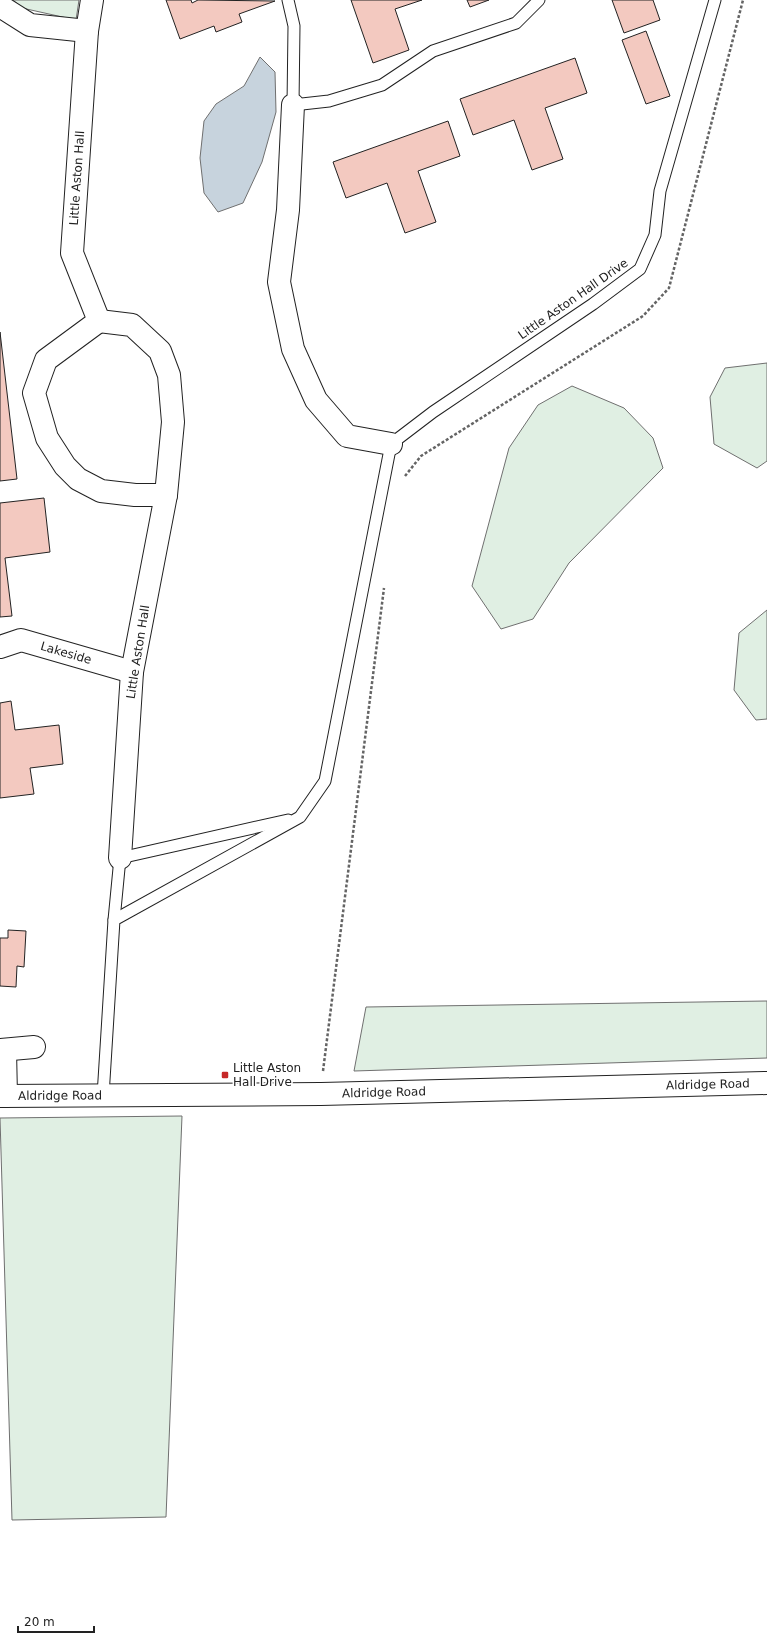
<svg xmlns="http://www.w3.org/2000/svg" width="767" height="1650" viewBox="0 0 767 1650" font-family="'DejaVu Sans',sans-serif">
  <rect width="100%" height="100%" fill="#fff"/>
  <g fill="#e0efe3" stroke="#6f6f6f">
    <path d="M13 0H79L76 20 22 8Z"/>
    <path d="M767 363V461L757 468 714 444 710 397 725 368Z"/>
    <path d="M572 386 624 408 653 438 663 468 569 563 533 619 501 629 472 586 509 448 538 405Z"/>
    <path d="M767 610V719L756 720 734 690 739 633Z"/>
    <path d="M767 1001V1058L354 1071 366 1007Z"/>
    <path d="M182 1116 166 1517 12 1520 0 1118Z"/>
  </g>
  <path fill="#c7d3dd" stroke="#6f6f6f" d="M260 57 275 72 276 112 262 162 243 203 218 212 204 193 200 158 204 121 216 104 244 86Z"/>
  <g fill="#f3c9c0" stroke="#222">
    <path d="M166 0H191L192 3 198 0 275 1 239 14 242 22 216 32 214 26 180 39Z"/>
    <path d="M351 0H422L395 9 409 50 373 63Z"/>
    <path d="M467 0H489L470 7Z"/>
    <path d="M612 0H653L660 20 624 33Z"/>
    <path d="M646 31 670 96 646 104 622 40Z"/>
    <path d="M575 58 587 93 545 108 563 159 532 170 514 120 473 135 460 99Z"/>
    <path d="M448 121 460 156 418 171 436 222 405 233 387 183 346 198 333 162Z"/>
    <path d="M0 332 17 479 0 481Z"/>
    <path d="M44 498 50 552 5 558 12 616 0 617V503Z"/>
    <path d="M11 701 15 730 59 725 63 764 30 768 34 794 0 798V703Z"/>
    <path d="M8 930 26 931 24 967 17 966 16 987 0 986V938H8Z"/>
  </g>
  <g fill="none" stroke-linecap="round" stroke-linejoin="round">
    <g stroke="#222" stroke-width="13">
      <g id="lane">
        <path d="M288 0 294 26 293 105 329 101 382 85 433 51 516 23 539 0"/>
        <path d="M114 920 120 858 288 820"/>
        <path d="M103 1096 114 920 300 817 325 781 391 444 433 412 593 304 640 269 655 235 660 191 715 0"/>
      </g>
    </g>
    <g stroke="#222" stroke-width="24">
      <g id="street">
        <path d="M92 0 87 31 72 253 99 321 46 360 34 393 47 438 65 466 78 479 101 491 135 495H166L132 672 120 858"/>
        <path d="M0 6 30 25 87 31"/>
        <path d="M293 105 288 210 279 282 293 349 316 400 347 436 391 444"/>
        <path d="M99 321 132 325 160 351 169 375 173 422 166 495"/>
        <path id="s1" d="M0 647 21 640 132 672"/>
        <path d="M0 1050 34 1047"/>
        <path d="M5 1050 6 1096"/>
      </g>
    </g>
    <g stroke="#222" stroke-width="24">
      <g id="primary">
        <path id="s2" d="M0 1096 321 1094 767 1083"/>
      </g>
    </g>
    <g stroke="#646464" stroke-width="2.5" stroke-dasharray="3 2" stroke-linecap="butt">
      <path d="M405 476 421 456 643 316 669 288 743 0"/>
      <path d="M323 1071 384 588"/>
    </g>
    <use href="#lane" stroke="#fff" stroke-width="11"/>
    <use href="#street" stroke="#fff" stroke-width="22"/>
    <use href="#primary" stroke="#fff" stroke-width="22"/>
  </g>
  <rect fill="#c62828" stroke="#fff" stroke-width="1.5" x="221" y="1071" width="8" height="8" rx="2"/>
  <g text-anchor="middle" dominant-baseline="central" stroke-width="3" stroke-linejoin="round" paint-order="stroke">
    <g font-size="12" fill="#222" stroke="#fff">
      <text transform="translate(77 178) rotate(-86)">Little Aston Hall</text>
      <text transform="translate(573 299) rotate(-35)">Little Aston Hall Drive</text>
      <text transform="translate(138 652) rotate(-81)">Little Aston Hall</text>
      <text stroke="none"><textPath href="#s1" startOffset="69">Lakeside</textPath></text>
      <text stroke="none"><textPath href="#s2" startOffset="708">Aldridge Road</textPath></text>
      <text stroke="none"><textPath href="#s2" startOffset="384">Aldridge Road</textPath></text>
      <text stroke="none"><textPath href="#s2" startOffset="60">Aldridge Road</textPath></text>
    </g>
    <g font-size="12" fill="#222" stroke="#fff" text-anchor="start">
      <text x="233" y="1068">Little Aston<tspan x="233" dy="14">Hall Drive</tspan></text>
    </g>
  </g>
  <path d="M18 1626v6h76v-6" fill="none" stroke="#222222" stroke-width="2"/>
  <text x="24" y="1626" font-size="12" fill="#222222" stroke="#ffffff" stroke-width="3" paint-order="stroke">20 m</text>
</svg>
